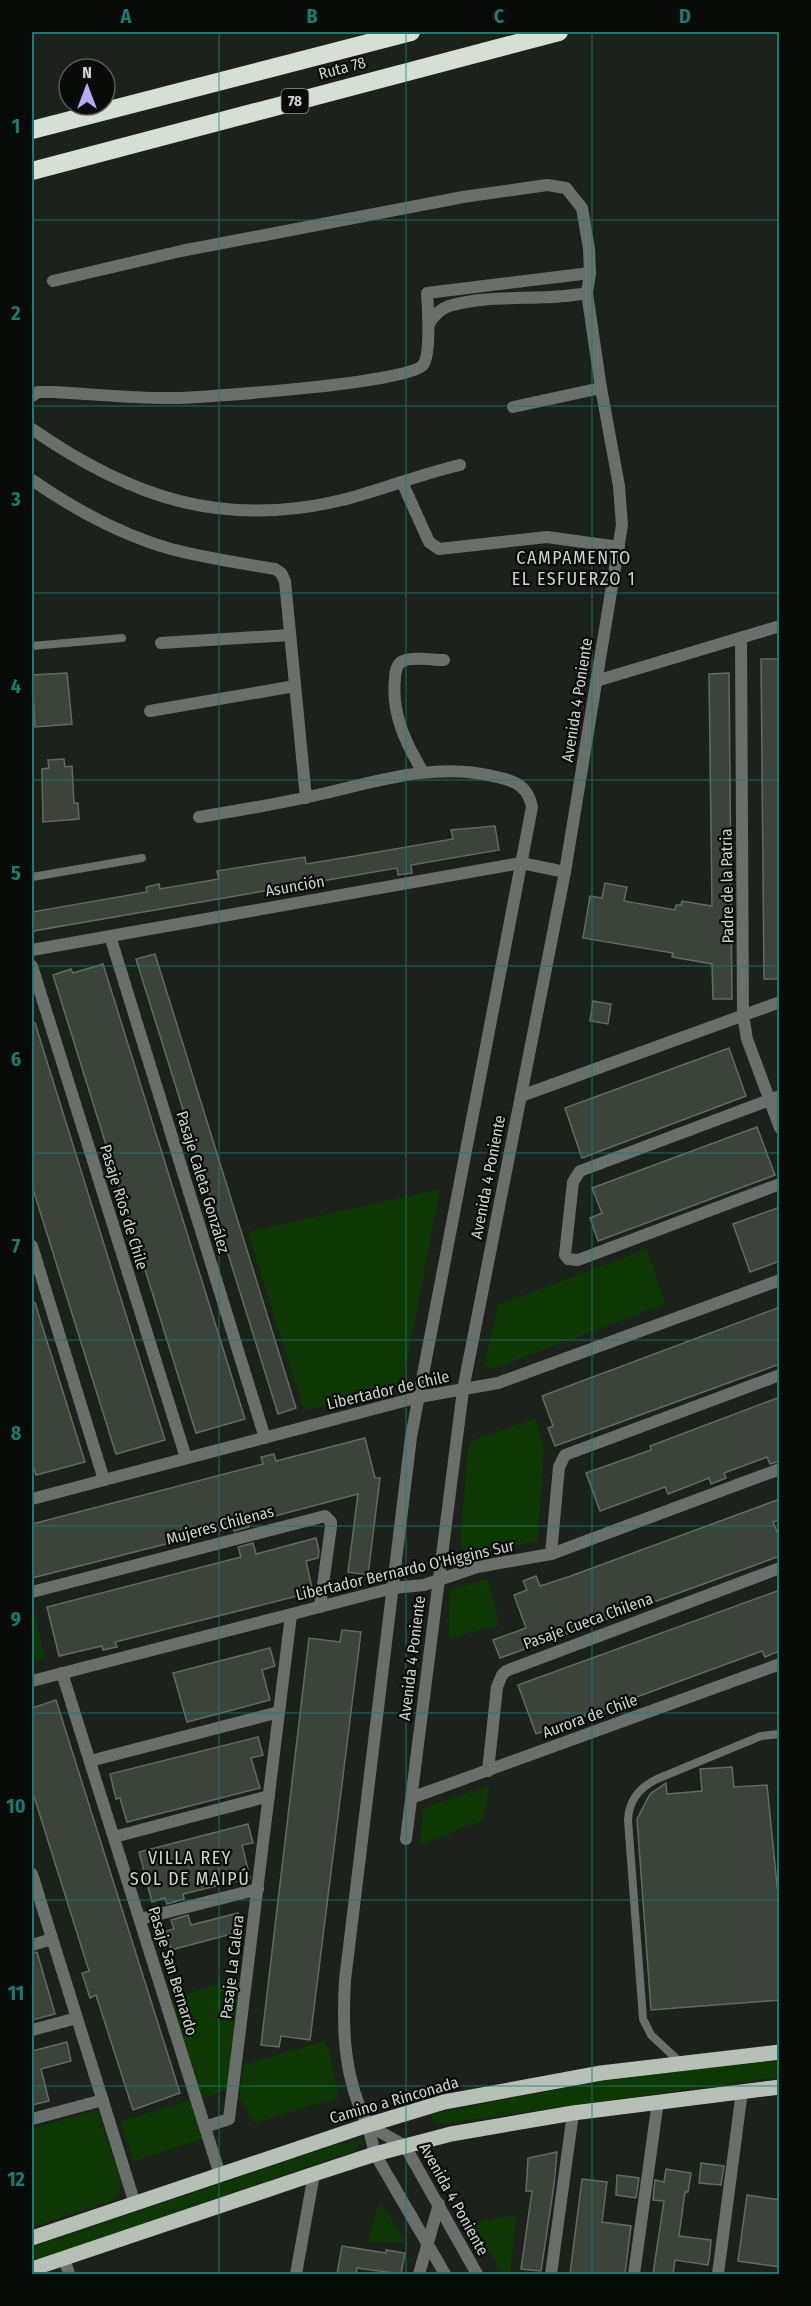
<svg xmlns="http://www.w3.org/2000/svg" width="811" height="2306" viewBox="0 0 811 2306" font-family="'Fira Sans Condensed',sans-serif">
  <rect width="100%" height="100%" fill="#1c221b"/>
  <g fill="#0d3804">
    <path d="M440 1189 402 1387 304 1411 248 1232Z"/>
    <path d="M647 1249 665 1304 493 1369 484 1365 498 1305Z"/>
    <path d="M535 1418 544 1448 538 1541 470 1554 465 1553 460 1545 468 1448 474 1440Z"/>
    <path d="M487 1579 500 1625 449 1638 450 1589Z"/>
    <path d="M32 1602 45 1658 32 1661Z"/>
    <path d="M489 1786 483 1820 420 1845 423 1808Z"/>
    <path d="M247 1975 230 2090 201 2098 170 1999Z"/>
    <path d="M324 2041 329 2050 339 2097 255 2123 239 2097 244 2065Z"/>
    <path d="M779 2059V2077L439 2124 432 2121V2114L446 2111 636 2074Z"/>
    <path d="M191 2100 203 2139 133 2162 121 2121Z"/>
    <path d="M97 2110 121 2178 120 2191 114 2200 32 2227V2129Z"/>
    <path d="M362 2140 356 2150 32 2262V2247L336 2145Z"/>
    <path d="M380 2202 407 2243 367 2242Z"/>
    <path d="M517 2215 510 2274H502L473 2223Z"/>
  </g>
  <g fill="#3c433b" stroke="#636a62" stroke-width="1.5">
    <path d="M761 659H780V979H764Z"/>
    <path d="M67 673 72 724 35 727 32 675Z"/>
    <path d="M729 673 732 999H713L712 964 672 957 673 953 583 938 590 896 602 898 605 883 627 887 624 901 675 910 676 905H681L682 901 712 906 709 674Z"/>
    <path d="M64 759 65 767 72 766 74 803H78L79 819 43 822 42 769 49 768 48 760Z"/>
    <path d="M495 826 499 850 411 865 412 873 398 875 397 868 33 931 32 912 147 892 146 887 159 884 160 889 219 879 217 871 305 857 306 864 349 857 453 839 451 830Z"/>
    <path d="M155 954 296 1408 278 1414 136 959Z"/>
    <path d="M103 964 245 1419 196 1433 53 975 71 969 73 973Z"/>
    <path d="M593 1001 611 1004 608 1024 590 1021Z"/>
    <path d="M32 1023H35L165 1440 116 1454 32 1186Z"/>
    <path d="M729 1048 746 1096 582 1158 565 1108Z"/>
    <path d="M757 1127 775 1175 598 1241 590 1218 602 1213 592 1188Z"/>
    <path d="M780 1207V1261L750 1272 733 1224Z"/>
    <path d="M35 1303 85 1462 36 1475 32 1462V1304Z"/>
    <path d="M780 1307V1364L555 1446 548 1428 553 1426 542 1396Z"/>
    <path d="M780 1397V1461L770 1464 767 1457 724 1473 726 1478 711 1484 709 1478 668 1494 665 1487 600 1511 586 1473 651 1450 650 1446Z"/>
    <path d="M365 1438 375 1478H380L368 1575 348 1572 358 1494 248 1523 249 1527 234 1531 233 1527 32 1578V1524L263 1464 261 1457 274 1454 276 1461Z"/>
    <path d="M780 1499V1520L773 1522 780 1539V1556L500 1658 493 1640 526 1628 514 1595 527 1590 523 1581 536 1576 540 1586 568 1577Z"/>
    <path d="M316 1538 319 1551 318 1558 306 1561 313 1592 115 1642 117 1647 103 1650 102 1646 59 1656 47 1607 241 1557 238 1547 253 1543 256 1554Z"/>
    <path d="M780 1590 779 1651 765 1657 762 1651 536 1734 518 1685Z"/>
    <path d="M342 1630 361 1632 310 2040 281 2036 279 2047 261 2045 309 1638 340 1642Z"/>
    <path d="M270 1648 275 1666 262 1670 270 1700 187 1722 173 1673Z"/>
    <path d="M56 1700 180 2093 133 2110 96 1995 90 1998 82 1973 89 1971 32 1790V1708Z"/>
    <path d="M258 1737 263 1755 251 1758 260 1788 127 1822 120 1798 116 1799 110 1774Z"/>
    <path d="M732 1767 734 1787 767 1785 780 1915V2000L651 2010 637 1819 650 1794 666 1783 667 1794 702 1791 700 1769Z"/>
    <path d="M248 1824 253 1843 242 1845 250 1878 183 1894 184 1899 167 1904 165 1898 152 1902 139 1852Z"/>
    <path d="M238 1913 243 1931 171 1950 166 1931 174 1929 171 1920 188 1915 191 1925Z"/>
    <path d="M37 1952 55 2014 32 2020V1953Z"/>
    <path d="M67 2042 71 2061 41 2069 49 2101 32 2105V2051Z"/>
    <path d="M557 2152 554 2185 541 2271 521 2269 532 2191H526L528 2158Z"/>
    <path d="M701 2163 724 2166 721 2185 699 2183Z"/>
    <path d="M666 2169 691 2173 688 2192H685L679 2236 711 2240 710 2253 708 2265 675 2260 673 2274H653L664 2201 653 2200 655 2180 664 2182Z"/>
    <path d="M617 2175 639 2178 636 2198 616 2195Z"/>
    <path d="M582 2179 607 2182 602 2222 631 2226 625 2274H570Z"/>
    <path d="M747 2195 780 2200V2267L738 2261Z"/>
    <path d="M342 2246 386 2253V2250L405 2253 401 2274 357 2268 356 2274H337Z"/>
  </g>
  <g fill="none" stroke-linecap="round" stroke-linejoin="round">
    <g stroke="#6b6f6b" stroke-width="8">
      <path d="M32 646 122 638"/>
      <path d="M32 877 142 858"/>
      <path d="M680 2062 651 2035 643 2019 628 1820C629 1800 639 1788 657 1779L761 1736 780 1734"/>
    </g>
    <g stroke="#6b6f6b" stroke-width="12">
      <path d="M53 281 181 251 463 197 547 185 566 188 582 208 589 249 590 273 587 293 601 388 619 486 622 525 565 872 463 1390 406 1839"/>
      <path d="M429 324C433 317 440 309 449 306 491 293 543 302 587 293"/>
      <path d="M32 396 38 392H54C94 394 136 399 176 398 209 397 409 383 423 365 431 355 428 307 427 293L590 273"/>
      <path d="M513 407 601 388"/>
      <path d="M32 429C130 497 222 529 342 500 382 490 420 474 460 465"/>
      <path d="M32 480C74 509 121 535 171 549 205 558 240 563 275 569L281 573 285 581 306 798"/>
      <path d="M402 482 429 542 439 549 547 537 619 547"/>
      <path d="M741 638 743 1015 747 1039 780 1128"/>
      <path d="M161 643 290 635"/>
      <path d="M596 681 780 626"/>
      <path d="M150 711 295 686"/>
      <path d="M423 772C406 744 391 713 395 679 395 673 396 666 401 662 411 656 432 660 444 660"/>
      <path d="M199 817C235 811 272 805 308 797 370 784 433 760 497 777 515 781 528 786 532 807L411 1437 345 1980C342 2030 344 2080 368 2125"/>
      <path d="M110 936 265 1438"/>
      <path d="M32 950 521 863 565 872"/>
      <path d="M32 966 186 1458"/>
      <path d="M521 1096 780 1002"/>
      <path d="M780 1096 580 1171 573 1182 565 1255 568 1259 578 1260 780 1184"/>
      <path d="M32 1246 104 1480"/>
      <path d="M32 1499 419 1397 498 1383 780 1280"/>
      <path d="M551 1554 559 1467 565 1455 780 1375"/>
      <path d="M32 1592 325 1516 331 1522V1526L320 1607"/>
      <path d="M62 1673 220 2175"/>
      <path d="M32 1681 393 1588 424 1585 477 1567 551 1554 780 1469"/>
      <path d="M90 1761 279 1712"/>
      <path d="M488 1771 497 1687 502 1675 506 1671 780 1568"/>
      <path d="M411 1798 780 1664"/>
      <path d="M114 1837 269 1796"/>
      <path d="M32 1874 135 2204"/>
      <path d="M140 1919 258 1889"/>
      <path d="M32 1945 52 1939"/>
      <path d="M32 2030 77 2018"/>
      <path d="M32 2119 103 2100"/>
      <path d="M205 2127 229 2119 291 1615"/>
      <path d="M64 2258 69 2274"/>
      <path d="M296 2274 314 2174"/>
      <path d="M419 2274 439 2204"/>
      <path d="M551 2274 573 2113"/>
      <path d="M634 2274 658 2101"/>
      <path d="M718 2274 742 2091"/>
    </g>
    <g stroke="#6b6f6b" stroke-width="12">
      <path d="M368 2125 405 2146 477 2274"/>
      <path d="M368 2125 375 2154 445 2274"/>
    </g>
    <g stroke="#b8bfb7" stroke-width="15">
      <path d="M32 2238 368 2125 444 2102 601 2073 780 2052"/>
      <path d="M32 2269 314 2174 375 2154 451 2134 573 2113 780 2087"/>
    </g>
    <g stroke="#d6dfd5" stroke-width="18">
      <path d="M32 130 411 32"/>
      <path d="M32 171 559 32"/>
    </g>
  </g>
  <path fill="none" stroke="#197b73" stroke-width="1.5" stroke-opacity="0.55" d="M219 32V2274M406 32V2274M592 32V2274M32 220H780M32 406H780M32 593H780M32 780H780M32 966H780M32 1153H780M32 1340H780M32 1526H780M32 1713H780M32 1900H780M32 2086H780"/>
  <g text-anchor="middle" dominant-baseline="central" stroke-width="4.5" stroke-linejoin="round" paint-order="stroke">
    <rect fill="#080b08" stroke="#949893" stroke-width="1.5" x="281.5" y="89" width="27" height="24" rx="4.5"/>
    <g font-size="15" font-weight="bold" fill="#d0d4cf">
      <text x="295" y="101">78</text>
    </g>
    <g font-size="16" fill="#d0d4cf" stroke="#080b08">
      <text transform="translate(342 68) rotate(-15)">Ruta 78</text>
      <text transform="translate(577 700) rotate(-81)">Avenida 4 Poniente</text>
      <text transform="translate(295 886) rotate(-10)">Asunción</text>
      <text transform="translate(727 886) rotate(-91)">Padre de la Patria</text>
      <text transform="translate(488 1177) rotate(-79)">Avenida 4 Poniente</text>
      <text transform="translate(203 1182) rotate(73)">Pasaje Caleta González</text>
      <text transform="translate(124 1207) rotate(73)">Pasaje Ríos de Chile</text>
      <text transform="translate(388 1390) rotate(-13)">Libertador de Chile</text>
      <text transform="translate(220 1525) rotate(-15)">Mujeres Chilenas</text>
      <text transform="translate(405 1570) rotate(-13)">Libertador Bernardo O'Higgins Sur</text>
      <text transform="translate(588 1621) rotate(-20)">Pasaje Cueca Chilena</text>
      <text transform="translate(412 1658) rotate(-83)">Avenida 4 Poniente</text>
      <text transform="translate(590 1716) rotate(-20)">Aurora de Chile</text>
      <text transform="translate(232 1967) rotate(-83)">Pasaje La Calera</text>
      <text transform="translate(173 1971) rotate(73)">Pasaje San Bernardo</text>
      <text transform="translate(394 2100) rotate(-16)">Camino a Rinconada</text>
      <text transform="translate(454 2199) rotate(61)">Avenida 4 Poniente</text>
    </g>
    <g font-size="18" letter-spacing="1.5" fill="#d0d4cf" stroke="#080b08">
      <text x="574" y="558">CAMPAMENTO<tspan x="574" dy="21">EL ESFUERZO 1</tspan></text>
      <text x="190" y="1858">VILLA REY<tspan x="190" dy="21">SOL DE MAIPÚ</tspan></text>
    </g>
  </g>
  <rect width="811" height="2306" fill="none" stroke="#080b08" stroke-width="66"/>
  <g transform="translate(87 87)"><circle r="28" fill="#080b08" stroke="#585b58" stroke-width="1.5"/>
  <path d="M0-4.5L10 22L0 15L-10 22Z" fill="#b7abf8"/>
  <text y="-9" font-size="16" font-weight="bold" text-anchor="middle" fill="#d0d4cf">N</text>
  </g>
  <rect x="33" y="33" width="745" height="2240" fill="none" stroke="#197b73" stroke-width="2"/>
  <g font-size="20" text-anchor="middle" font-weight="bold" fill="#197b73">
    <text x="126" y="23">A</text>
    <text x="312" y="23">B</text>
    <text x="499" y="23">C</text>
    <text x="685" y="23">D</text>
    <text x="16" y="133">1</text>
    <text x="16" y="320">2</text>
    <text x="16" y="506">3</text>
    <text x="16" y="693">4</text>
    <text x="16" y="880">5</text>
    <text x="16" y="1066">6</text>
    <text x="16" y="1253">7</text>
    <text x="16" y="1440">8</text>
    <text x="16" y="1626">9</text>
    <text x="16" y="1813">10</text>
    <text x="16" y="2000">11</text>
    <text x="16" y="2186">12</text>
  </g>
</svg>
